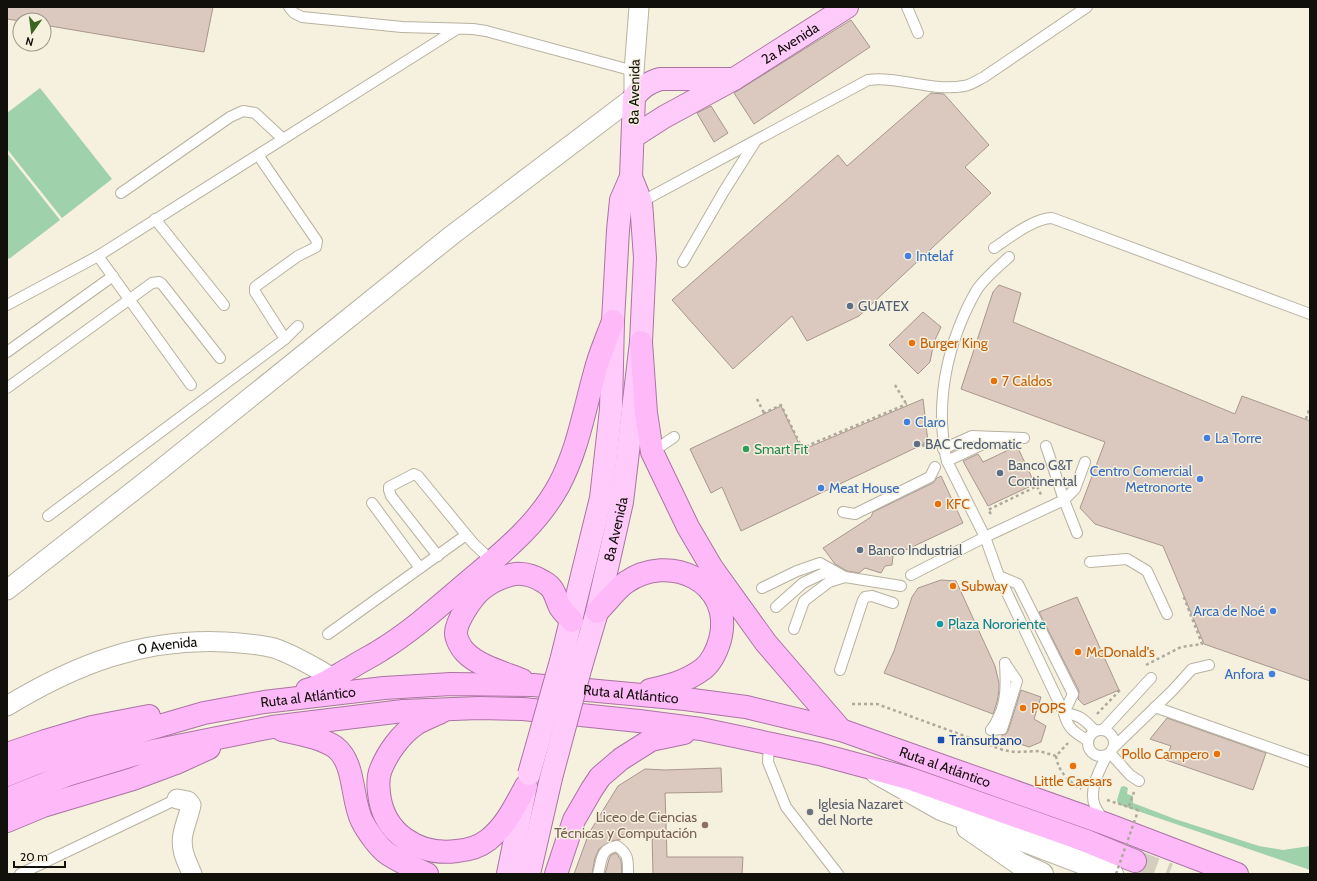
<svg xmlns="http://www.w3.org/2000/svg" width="1317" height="881" viewBox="0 0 1317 881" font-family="Cabin,sans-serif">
  <rect width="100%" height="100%" fill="#f6f0de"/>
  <g fill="#9fd1ab">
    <path d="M40 88 112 179 62 218 7 149V113Z"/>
    <path d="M7 153 60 220 9 259 7 256Z"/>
    <path d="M1124 786 1128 788 1127 794 1133 796V803L1175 819 1259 846 1283 850 1310 846V870L1123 806 1118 804 1117 800 1121 787Z"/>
  </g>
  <g fill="#dbc8bf" stroke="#a8978e">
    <path d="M7 7H213L204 52 44 25V20H20V21L7 19Z"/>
    <path d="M851 20 870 47 754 124 734 93Z"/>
    <path d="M931 93 944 94 989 145 965 167 991 193 859 316 807 341 792 316 733 369 672 300 838 155 847 166Z"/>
    <path d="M711 106 728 133 714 142 697 113Z"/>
    <path d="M999 285 1021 293 1013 322 1235 414 1242 396 1310 421V681L1204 644 1163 546 1095 524 1080 508 1105 442 961 389 993 292Z"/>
    <path d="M923 312 941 327 934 342 930 362 918 374 889 345Z"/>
    <path d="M923 399 928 442 741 531 722 487 711 493 690 449 781 406 802 450Z"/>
    <path d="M1017 446 1035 484 988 506 963 461 978 454 983 462Z"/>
    <path d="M941 476 963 523 893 556 892 565 885 566 881 573 865 568 859 573 847 571 835 564 823 548 871 517 873 512 933 483 937 478Z"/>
    <path d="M941 580 956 581 995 666 999 683V690L997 702 993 714 884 673 894 651 912 597 918 588Z"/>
    <path d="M1077 597 1119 690 1084 705 1078 699 1079 691 1039 612Z"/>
    <path d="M1021 690 1041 697 1034 719 1046 726 1041 742 1029 747 1002 738V735L1006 734 1008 731Z"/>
    <path d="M1167 718 1266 753 1253 790 1166 760 1171 746 1150 739Z"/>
    <path d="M721 768 722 792 665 793 667 857H743L742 874H653L652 835H620V840H616L609 842 599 849 595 858 592 874H574L589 833 618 786 645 769 665 770Z"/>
    <path d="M616 853 621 860 622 874H605L609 859 611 855Z"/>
  </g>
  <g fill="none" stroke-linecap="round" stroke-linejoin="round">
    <path stroke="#d4cebe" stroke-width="22" stroke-dasharray="22 11" stroke-linecap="butt" d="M1135 861 1169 874"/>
    <g stroke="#b7b2a1" stroke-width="12">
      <g id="service">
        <path d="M289 7 294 13 302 17 402 27 473 29 486 31 634 71"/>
        <path d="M907 7 918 33"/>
        <path d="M258 155 317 241 316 247 298 256 255 287V292L285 339"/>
        <path d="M121 193 230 117 243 111 255 113 283 139"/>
        <path d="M641 202 868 80C900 76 932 92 964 86 971 85 978 80 984 77L1087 7"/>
        <path d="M155 219 224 305"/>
        <path d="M994 248C1009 238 1034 218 1052 218L1310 314"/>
        <path d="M98 256 191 385"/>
        <path d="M1009 257C998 267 987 276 978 288 973 296 968 306 964 315 949 349 941 384 942 422 943 435 943 448 947 461L985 537 999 576 1064 713C1068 729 1074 732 1087 740"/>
        <path d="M683 262 724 191 755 142"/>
        <path d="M7 305 98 256 457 29"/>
        <path d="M7 352 113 276"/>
        <path d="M7 388 152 283 159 282 162 284 220 358"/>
        <path d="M1046 446 1064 500 1077 533"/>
        <path d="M943 449 972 436 996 437"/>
        <path d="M652 452 674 437"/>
        <path d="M947 461 998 437 1024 438"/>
        <path d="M372 503 420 568"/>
        <path d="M843 512 855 514 930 477 935 467"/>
        <path d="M48 516 285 339 298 326"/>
        <path d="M438 556 391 496 389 490V487L414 474 418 476 473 543 492 561"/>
        <path d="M1090 562 1127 559 1147 571 1167 614"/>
        <path d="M911 575 985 537 1064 500 1075 489 1085 462"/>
        <path d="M999 576 1018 584 1073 694 1064 713"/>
        <path d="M762 588 797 571 820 563 845 577"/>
        <path d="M776 607 803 583 824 573 837 576"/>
        <path d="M794 629 804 601 829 582 845 577 901 586"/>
        <path d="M328 634 466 535"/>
        <path d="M840 670 863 600 865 597 872 596 893 603"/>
        <path d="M1155 707 1310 762"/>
        <path d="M1064 713C1080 715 1084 719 1095 731"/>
        <circle cx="1101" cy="743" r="13"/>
        <path d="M991 730 1002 729 1017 681 1005 663"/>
        <path d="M991 730C994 726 997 721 999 716 1007 700 1006 681 1005 663"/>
        <path d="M1103 730 1151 678"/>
        <path d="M769 743 768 762 786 807 838 874"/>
        <path d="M1114 747 1172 691 1192 669 1209 665"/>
        <path d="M1110 753 1130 775 1139 781"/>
        <path d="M1103 820C1101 815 1097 811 1095 806 1088 790 1100 769 1107 755"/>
        <path d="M20 874 177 799"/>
        <path d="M598 874C602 860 600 849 617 846 629 854 628 861 628 874"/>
      </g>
    </g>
    <g stroke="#b7b2a1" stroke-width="21">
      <g id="minor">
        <path d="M7 590 155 474 452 235 634 97V71L639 7"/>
        <path id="s1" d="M7 706C76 664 144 638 225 642 242 643 258 644 274 648 295 655 314 667 333 678"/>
        <path d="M177 799 188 801 191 805C189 815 185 824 183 834 180 849 186 860 192 874"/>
      </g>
    </g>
    <g stroke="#b7b2a1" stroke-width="24">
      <g id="secondary">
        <path d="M877 773 941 809 1112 874"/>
        <path d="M968 828 1020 864 1042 874"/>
      </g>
    </g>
    <g stroke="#ab73a4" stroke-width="24">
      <g id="primary">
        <path id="s2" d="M633 137 664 117 734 79 847 7"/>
        <path d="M561 661 601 498 611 409 613 321 618 230 621 200 631 177 634 97C642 87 648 83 660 79H734"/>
        <path id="s3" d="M581 666 597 612 622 502 641 342 645 258 641 202 631 177"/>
        <path d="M508 874 525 790"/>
        <path d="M529 874 551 778"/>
      </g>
    </g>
    <g stroke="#ab73a4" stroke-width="24">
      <g id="trunk">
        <path d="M641 342 646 413 652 452 688 527 712 568 766 643 841 730"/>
        <path d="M597 612C606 603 615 591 625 583 669 551 735 582 720 640 717 650 712 662 703 669 687 681 669 686 650 690"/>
        <path d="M522 680C505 673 478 666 465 652 461 648 456 639 456 633 456 621 473 596 482 589 491 582 504 576 515 574 525 573 536 577 544 582 555 588 555 597 560 607 563 612 568 616 572 621"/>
        <path d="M307 690C323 686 337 675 352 667 361 661 372 656 381 650 415 629 445 601 476 575 508 548 539 522 559 485 578 449 584 411 595 372 599 355 607 338 613 321"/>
        <path d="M441 712C433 716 424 719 416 724 401 734 388 752 381 769 378 776 378 785 379 793 383 833 418 856 457 851 468 850 479 847 488 840 506 826 515 806 526 786"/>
        <path d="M282 730C299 734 320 737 335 747 356 763 351 800 362 821 367 831 379 848 388 854 400 862 414 868 427 874"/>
        <path d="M7 754 45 741 92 727 149 716"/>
        <path id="s4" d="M7 775 34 764 87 747 204 713 264 702 384 688 451 684 533 685 685 699 746 707 841 730 1106 824 1237 874"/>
        <path d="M7 799 67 775 133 755 272 727 403 711 479 708 523 709 639 721 701 729 819 754 911 779 1084 840 1135 861"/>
        <path d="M7 821 43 806 133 779 176 763 209 748"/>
        <path d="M556 874 574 820 592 789 600 777 621 759 651 740 684 733"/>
      </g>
    </g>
    <g stroke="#aea99b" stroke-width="2.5" stroke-dasharray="3 3" stroke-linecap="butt">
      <path d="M895 385 907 405"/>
      <path d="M757 399 764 413"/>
      <path d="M764 414V413L781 405 802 448 907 404"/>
      <path d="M1306 419 1310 407"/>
      <path d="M923 444 930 441"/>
      <path d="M923 444 924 447 928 446 927 443"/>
      <path d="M991 514 988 510 1037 486 1042 497"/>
      <path d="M1146 665 1181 647 1202 644 1183 595"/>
      <path d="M852 704H877L1003 750 1015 752 1039 751 1056 756 1068 743"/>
      <path d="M1097 714 1121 689"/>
      <path d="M1056 756C1058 771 1068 781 1081 789"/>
      <path d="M1107 800 1138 810V811"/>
      <path d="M1129 806 1134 792"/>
    </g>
    <use href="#service" stroke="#fff" stroke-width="10"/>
    <use href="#minor" stroke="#fff" stroke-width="19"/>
    <use href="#secondary" stroke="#fff" stroke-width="22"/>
    <use href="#primary" stroke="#fecbfa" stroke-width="22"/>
    <use href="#trunk" stroke="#febaf8" stroke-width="22"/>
    <g stroke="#ab73a4" stroke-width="24" stroke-linecap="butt">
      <g id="primary-bridge">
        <path d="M529 774 561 661"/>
        <path d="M551 778 581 666"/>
      </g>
    </g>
    <path stroke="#aea99b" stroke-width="2.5" stroke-dasharray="3 3" stroke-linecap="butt" d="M1116 874 1138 811"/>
    <use href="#primary-bridge" stroke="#fecbfa" stroke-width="22"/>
  </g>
  <g fill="#3f7fe0" stroke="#f6f0de" stroke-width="1.5">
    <circle cx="908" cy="256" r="4"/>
    <circle cx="907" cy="422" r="4"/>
    <circle cx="1207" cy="438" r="4"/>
    <circle cx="1200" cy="479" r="4"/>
    <circle cx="821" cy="488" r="4"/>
    <circle cx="1273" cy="611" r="4"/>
    <circle cx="1272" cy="674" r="4"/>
  </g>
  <g fill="#5c6f8a" stroke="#f6f0de" stroke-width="1.5">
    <circle cx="850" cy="306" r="4"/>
    <circle cx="917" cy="444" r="4"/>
    <circle cx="1000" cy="473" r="4"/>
    <circle cx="860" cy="550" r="4"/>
  </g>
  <g fill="#e8710a" stroke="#f6f0de" stroke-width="1.5">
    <circle cx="912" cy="343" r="4"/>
    <circle cx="994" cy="381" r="4"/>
    <circle cx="938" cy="504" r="4"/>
    <circle cx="953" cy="586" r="4"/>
    <circle cx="1078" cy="652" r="4"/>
    <circle cx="1023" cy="708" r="4"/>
    <circle cx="1217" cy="754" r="4"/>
    <circle cx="1073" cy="766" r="4"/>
  </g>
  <circle fill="#2e9e5b" stroke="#f6f0de" stroke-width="1.5" cx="746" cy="449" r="4"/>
  <circle fill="#0f9aa8" stroke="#f6f0de" stroke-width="1.5" cx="940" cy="624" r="4"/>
  <rect fill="#1a4fb4" stroke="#f6f0de" stroke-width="1.5" x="937" y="736" width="8" height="8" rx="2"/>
  <circle fill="#6b7280" stroke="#f6f0de" stroke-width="1.5" cx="810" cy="812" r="4"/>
  <circle fill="#8d6e63" stroke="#f6f0de" stroke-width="1.5" cx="705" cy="825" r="4"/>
  <g text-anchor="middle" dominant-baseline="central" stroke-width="3" stroke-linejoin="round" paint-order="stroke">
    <g font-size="14" fill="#12100a" stroke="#f6f0de">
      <text stroke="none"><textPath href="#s2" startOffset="183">2a Avenida</textPath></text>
      <text transform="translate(634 92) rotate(-89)">8a Avenida</text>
      <text stroke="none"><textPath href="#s3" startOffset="141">8a Avenida</textPath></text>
      <text stroke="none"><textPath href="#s1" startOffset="173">0 Avenida</textPath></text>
      <text stroke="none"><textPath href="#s4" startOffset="636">Ruta al Atlántico</textPath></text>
      <text stroke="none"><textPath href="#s4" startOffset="312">Ruta al Atlántico</textPath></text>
      <text stroke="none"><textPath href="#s4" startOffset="960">Ruta al Atlántico</textPath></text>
    </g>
    <g font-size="14" fill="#366cbe" stroke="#f6f0de" text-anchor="start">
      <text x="916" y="256">Intelaf</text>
      <text x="915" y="422">Claro</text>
      <text x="1215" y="438">La Torre</text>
      <text x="1192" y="471" text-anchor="end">Centro Comercial<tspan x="1192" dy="16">Metronorte</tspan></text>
      <text x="829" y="488">Meat House</text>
      <text x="1265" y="611" text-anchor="end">Arca de Noé</text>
      <text x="1264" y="674" text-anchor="end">Anfora</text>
    </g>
    <g font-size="14" fill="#4e5e75" stroke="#f6f0de" text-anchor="start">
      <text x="858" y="306">GUATEX</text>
      <text x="925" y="444">BAC Credomatic</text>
      <text x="1008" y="465">Banco G&amp;T<tspan x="1008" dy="16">Continental</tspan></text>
      <text x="868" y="550">Banco Industrial</text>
    </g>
    <g font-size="14" fill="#c56008" stroke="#f6f0de" text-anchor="start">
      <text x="920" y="343">Burger King</text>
      <text x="1002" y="381">7 Caldos</text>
      <text x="946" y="504">KFC</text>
      <text x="961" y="586">Subway</text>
      <text x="1086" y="652">McDonald's</text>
      <text x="1031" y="708">POPS</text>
      <text x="1209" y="754" text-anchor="end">Pollo Campero</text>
      <text x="1073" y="781" text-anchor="middle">Little Caesars</text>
    </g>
    <g font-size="14" fill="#27864d" stroke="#f6f0de" text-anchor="start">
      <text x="754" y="449">Smart Fit</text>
    </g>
    <g font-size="14" fill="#0d838f" stroke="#f6f0de" text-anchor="start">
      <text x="948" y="624">Plaza Nororiente</text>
    </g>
    <g font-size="14" fill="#164399" stroke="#f6f0de" text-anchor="start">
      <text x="949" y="740">Transurbano</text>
    </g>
    <g font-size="14" fill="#5b616d" stroke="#f6f0de" text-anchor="start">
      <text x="818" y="804">Iglesia Nazaret<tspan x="818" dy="16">del Norte</tspan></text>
    </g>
    <g font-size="14" fill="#785e54" stroke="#f6f0de" text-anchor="end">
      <text x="697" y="817">Liceo de Ciencias<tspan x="697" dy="16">Técnicas y Computación</tspan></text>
    </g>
  </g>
  <rect width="1317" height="881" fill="none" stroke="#12100a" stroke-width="16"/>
  <g transform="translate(32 32) rotate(194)"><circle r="19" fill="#f6f0de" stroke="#9b9689"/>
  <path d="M0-3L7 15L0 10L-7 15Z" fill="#3b6421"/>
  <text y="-6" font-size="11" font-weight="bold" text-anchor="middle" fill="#12100a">N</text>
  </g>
  <path d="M14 861v6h51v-6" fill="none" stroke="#12100a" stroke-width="2"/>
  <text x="20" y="861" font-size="12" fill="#12100a" stroke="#f6f0de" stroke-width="3" paint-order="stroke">20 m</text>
</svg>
